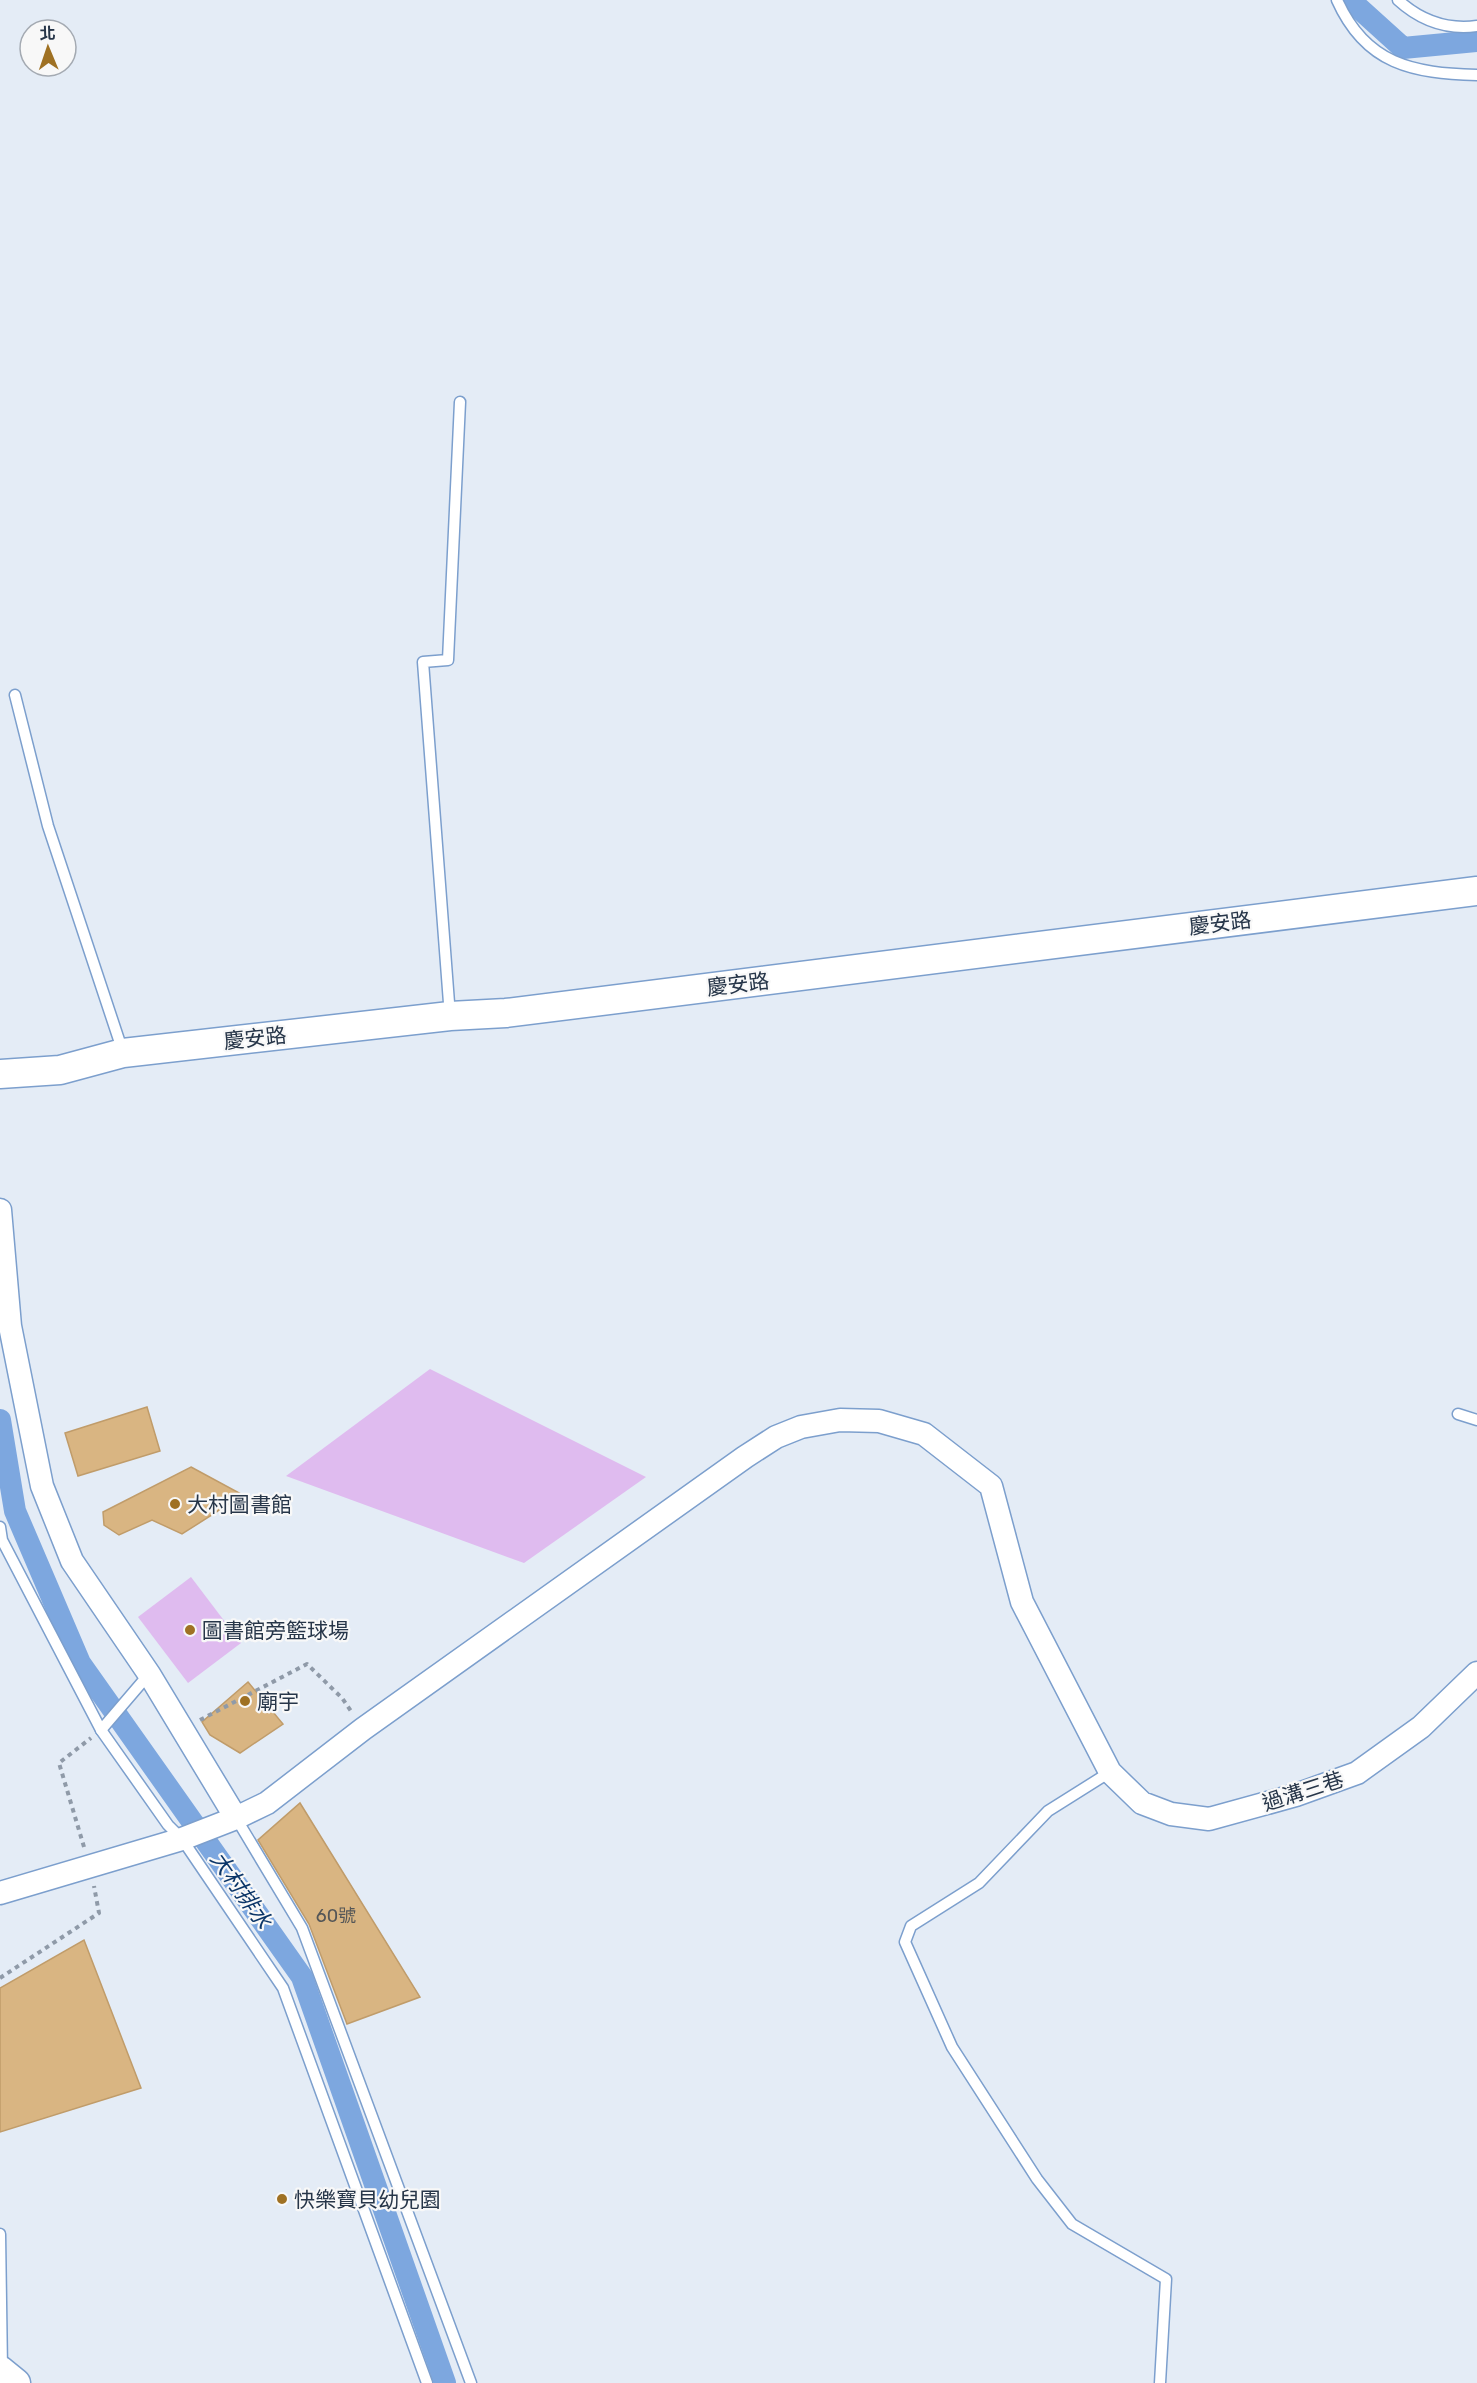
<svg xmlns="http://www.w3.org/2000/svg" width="1477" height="2383" viewBox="0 0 1477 2383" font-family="Rubik,'Noto Sans TC',sans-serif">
  <rect width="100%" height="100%" fill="#e4ecf6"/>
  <g fill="#dfbbef">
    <path d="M430 1369 646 1477 524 1563 286 1476Z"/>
    <path d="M191 1577 241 1643 188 1683 138 1617Z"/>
  </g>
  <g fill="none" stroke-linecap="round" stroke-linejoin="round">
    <g stroke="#7da7df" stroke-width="22">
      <path d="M1350 0 1403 48 1477 41"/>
      <path d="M0 1420 15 1511 80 1663 302 1977 445 2383"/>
    </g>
  </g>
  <g fill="#d9b582" stroke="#c09c6a" stroke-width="1.5">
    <path d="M147 1407 160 1451 78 1476 65 1433Z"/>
    <path d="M191 1467 243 1495 182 1534 152 1520 119 1535 104 1525 103 1512Z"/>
    <path d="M248 1682 283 1724 240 1753 210 1735 202 1722Z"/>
    <path d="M300 1803 420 1997 347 2024 309 1924 258 1840Z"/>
    <path d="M84 1940 141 2088 0 2132V1988Z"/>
  </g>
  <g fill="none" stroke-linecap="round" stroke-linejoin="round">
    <g stroke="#7c9fcd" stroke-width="13">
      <g id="service">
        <path d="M1337 0C1366 65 1413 73 1477 75"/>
        <path d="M1398 0C1421 21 1447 30 1477 26"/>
        <path d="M15 695 48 826 123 1052"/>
        <path d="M450 1016 423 662 448 660 460 402"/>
        <path d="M1458 1414 1477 1420"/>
        <path d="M0 1527 2 1540 101 1730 168 1825 182 1839 283 1988 427 2383"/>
        <path d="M101 1730 149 1674"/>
        <path d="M1110 1772 1048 1811 979 1883 911 1926 905 1942 952 2047 1037 2179 1072 2224 1166 2279 1160 2383"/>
        <path d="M236 1818 302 1928 471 2383"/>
        <path d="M0 2234 2 2369"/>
      </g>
    </g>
    <g stroke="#7c9fcd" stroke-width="25">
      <g id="minor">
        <path d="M0 1210 10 1326 42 1486 72 1561 149 1674 236 1818 267 1803 363 1729 745 1457 776 1437 801 1427 840 1420 879 1421 924 1434 991 1486 1022 1602 1110 1772 1142 1803 1171 1814 1209 1819 1296 1795 1357 1773 1421 1727 1477 1673"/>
        <path d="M0 1893 182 1839 236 1818"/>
      </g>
    </g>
    <g stroke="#7c9fcd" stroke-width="31">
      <g id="tertiary">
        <path d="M0 1074 60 1070 123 1053 450 1016 506 1013 1477 891"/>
        <path d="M0 2370 16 2383"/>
      </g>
    </g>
    <g stroke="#8f9aa8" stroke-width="4" stroke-dasharray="4.5 4.5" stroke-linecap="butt">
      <path d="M200 1720 307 1664 342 1698 351 1711"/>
      <path d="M84 1847 59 1763 91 1738"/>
      <path d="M0 1978 99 1913 94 1886"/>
    </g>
    <use href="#service" stroke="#fff" stroke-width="10"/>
    <use href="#minor" stroke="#fff" stroke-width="22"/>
    <use href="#tertiary" stroke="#fff" stroke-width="28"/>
  </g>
  <g fill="#9f7123" stroke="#f8f8f8" stroke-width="2">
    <circle cx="175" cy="1504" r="6"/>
    <circle cx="190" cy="1630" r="6"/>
    <circle cx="245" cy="1701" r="6"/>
    <circle cx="282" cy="2199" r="6"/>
  </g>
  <g text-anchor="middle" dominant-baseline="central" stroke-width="4.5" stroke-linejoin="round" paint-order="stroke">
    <g font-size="18" fill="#545657">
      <text x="336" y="1916">60號</text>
    </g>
    <g font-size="21" fill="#273649" stroke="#f8f8f8">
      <text transform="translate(1220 923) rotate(-7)">慶安路</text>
      <text transform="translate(738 984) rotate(-7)">慶安路</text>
      <text transform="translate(255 1038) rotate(-6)">慶安路</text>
      <text transform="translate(1303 1791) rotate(-18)">過溝三巷</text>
    </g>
    <g font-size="21" fill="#273649" stroke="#f8f8f8" text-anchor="start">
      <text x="187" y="1504">大村圖書館</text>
      <text x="202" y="1630">圖書館旁籃球場</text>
      <text x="257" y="1701">廟宇</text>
      <text x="294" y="2199">快樂寶貝幼兒園</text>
    </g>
    <g font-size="22" font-style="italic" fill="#0c3668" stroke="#f8f8f8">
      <text transform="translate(241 1890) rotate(55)">大村排水</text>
    </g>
  </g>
  <g transform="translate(48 48) rotate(358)"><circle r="28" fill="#f8f8f8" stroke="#a4aab2" stroke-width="1.5"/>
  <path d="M0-4.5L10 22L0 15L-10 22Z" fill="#9f7123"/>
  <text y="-9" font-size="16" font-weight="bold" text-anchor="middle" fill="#273649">北</text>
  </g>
</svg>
